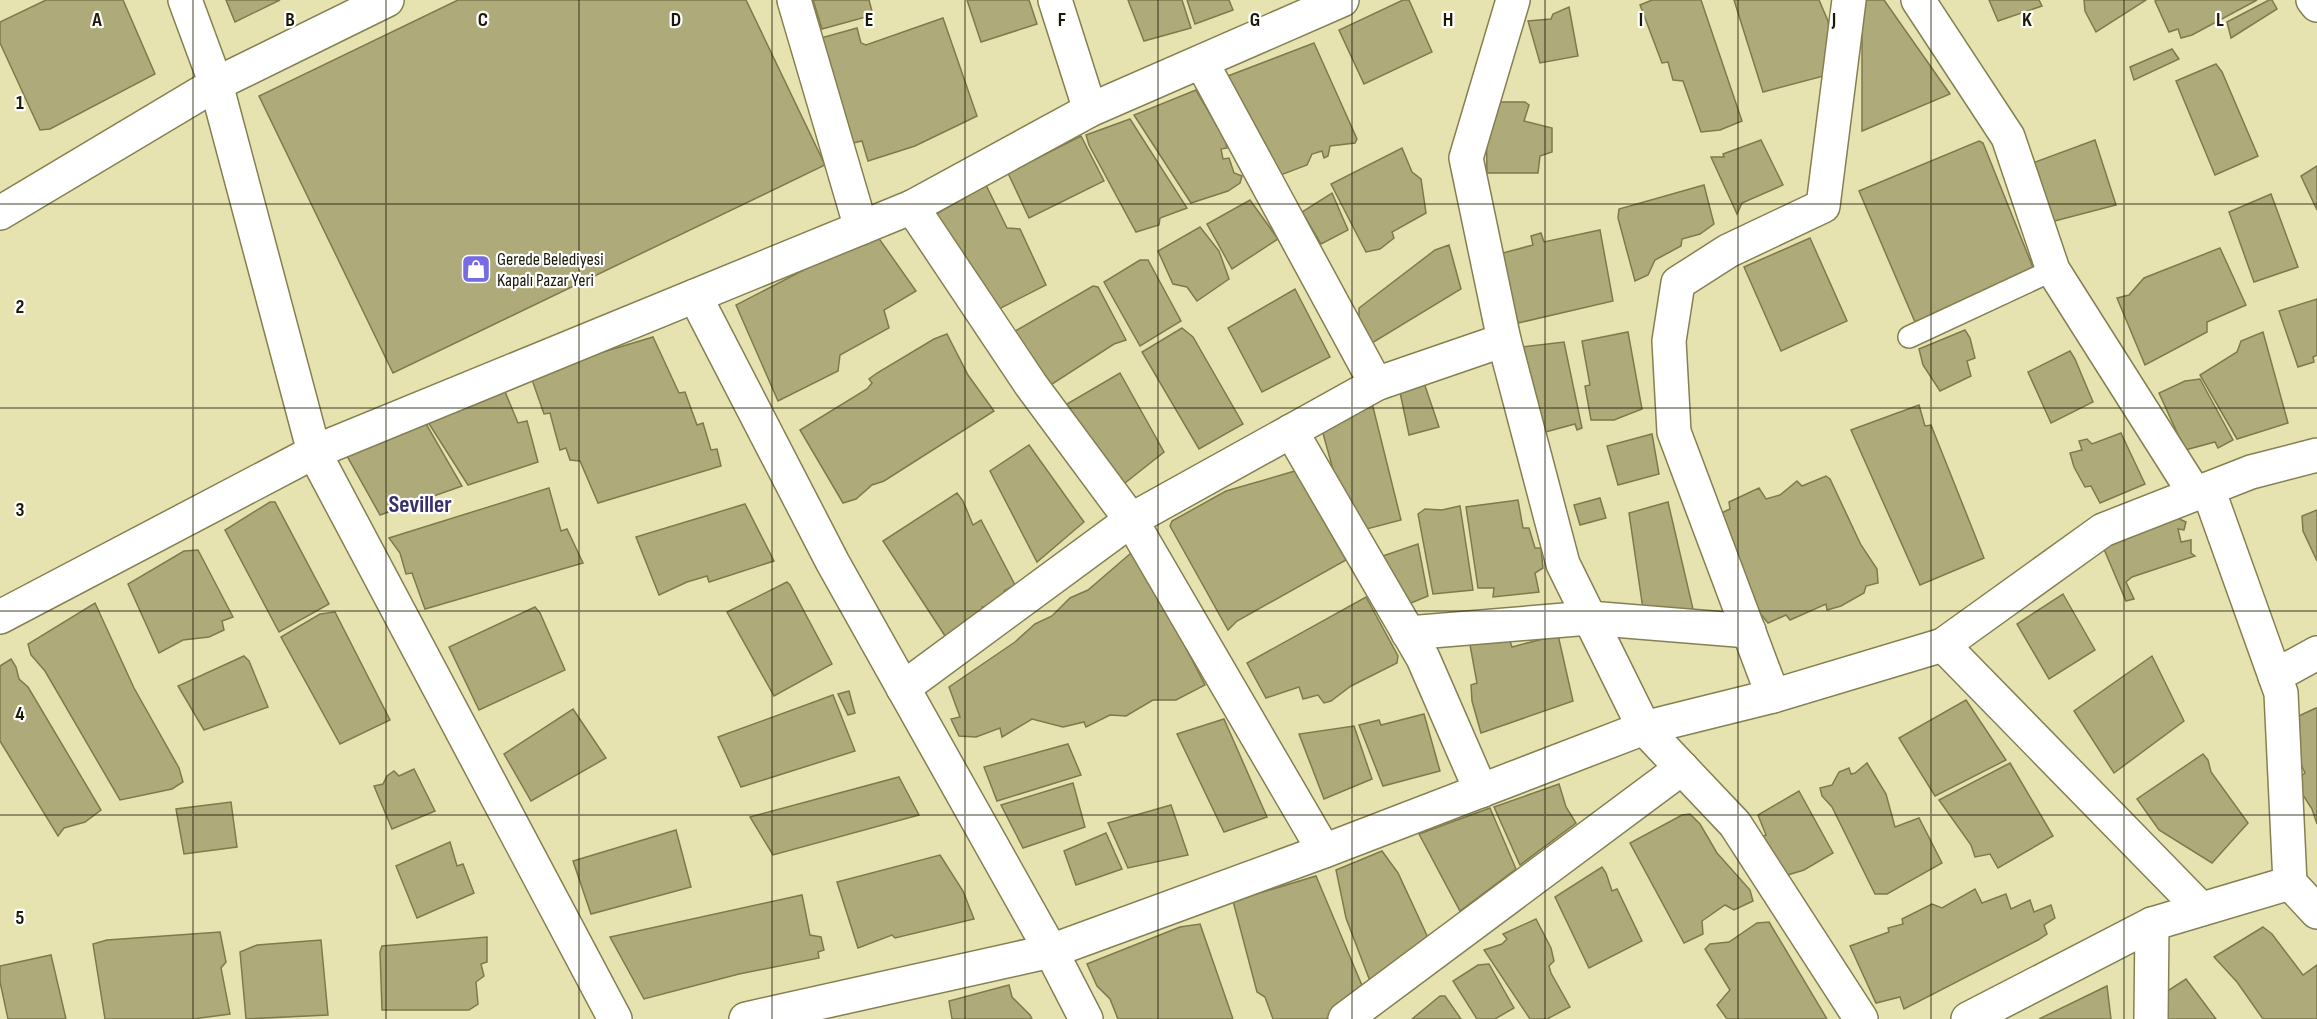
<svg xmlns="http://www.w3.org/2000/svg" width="2317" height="1019" viewBox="0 0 2317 1019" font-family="'Sofia Sans Condensed',sans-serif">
  <rect width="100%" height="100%" fill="#e7e3b1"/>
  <g fill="#aeaa7a" stroke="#7e7a4c" stroke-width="1.5">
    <path d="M46 0H123L155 74 50 129 40 130 0 43V22Z"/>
    <path d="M226 0H280L235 22Z"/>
    <path d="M458 0H746L825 165 393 373 259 96Z"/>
    <path d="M813 0H869L873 15 822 29Z"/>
    <path d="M967 0H1029L1037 24 981 42Z"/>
    <path d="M1128 0H1182L1191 28 1144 41Z"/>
    <path d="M1187 0H1229L1233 10 1195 24Z"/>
    <path d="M1403 0H1409L1432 52 1364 84 1339 30Z"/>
    <path d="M1652 0H1701L1742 121 1720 130 1701 132 1683 81 1673 80 1668 62 1662 63 1640 5Z"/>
    <path d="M1734 0H1819L1828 21 1835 73 1763 92Z"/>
    <path d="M1862 0H1884L1950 94 1862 131Z"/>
    <path d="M1989 0H2039L2042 6 1998 21Z"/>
    <path d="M2084 0H2146L2096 32 2085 11Z"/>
    <path d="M2157 0H2257L2192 35 2181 38 2178 29 2169 32 2155 1Z"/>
    <path d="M2269 0H2272L2277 9 2231 38 2227 22Z"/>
    <path d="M1569 7 1578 56 1540 63 1528 21 1551 19 1553 14Z"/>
    <path d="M943 18 977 116 915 146 868 161 862 141 853 143 821 38 857 28 861 43 866 45Z"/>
    <path d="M1314 43 1357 139 1355 143 1330 146 1328 156 1324 158 1322 151 1312 154 1307 165 1270 179 1220 79Z"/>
    <path d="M2172 49 2179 59 2134 80 2130 67Z"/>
    <path d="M2216 64 2222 72 2258 156 2215 175 2176 81Z"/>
    <path d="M1196 90 1225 140 1227 148 1221 149 1223 159 1229 158 1234 173 1242 176 1240 183 1228 191 1191 203 1134 115Z"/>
    <path d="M1494 102H1525L1529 105 1524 121 1552 128V152L1540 156 1538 173H1487L1486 122Z"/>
    <path d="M1130 119 1187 208 1160 218 1159 225 1136 232 1089 145 1086 135Z"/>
    <path d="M1081 136 1104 181 1029 218 1008 173Z"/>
    <path d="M1761 140 1783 185 1742 203 1737 214 1711 157H1724L1723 154Z"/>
    <path d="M2095 140 2116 205 2043 224 2030 164Z"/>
    <path d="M1979 141 1983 143 2034 270 1915 322 1859 191Z"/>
    <path d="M1402 148 1412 172 1421 179 1426 213 1392 232 1394 238 1380 249 1366 252 1331 184Z"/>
    <path d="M2317 166V210L2301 176Z"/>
    <path d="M986 185 1007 228 1020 229 1046 285 989 314 933 216Z"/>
    <path d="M1704 185 1714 224 1700 234 1682 239 1681 246 1655 260 1648 275 1635 281 1618 218 1619 209Z"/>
    <path d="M1332 193 1348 230 1321 244 1302 212Z"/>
    <path d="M2271 194 2298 267 2254 282 2229 212Z"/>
    <path d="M1250 200 1278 239 1232 269 1207 224Z"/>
    <path d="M1200 227 1219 251 1229 279 1197 301 1187 287 1173 284 1158 251Z"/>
    <path d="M1600 230 1613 301 1518 323 1499 254 1533 245 1531 236 1541 233 1544 242Z"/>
    <path d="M875 233 916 291 884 310 889 328 840 355 838 371 778 401 736 305Z"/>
    <path d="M1810 238 1847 321 1781 351 1744 267Z"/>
    <path d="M1449 245 1461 289 1372 343 1359 323V308L1435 250Z"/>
    <path d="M2220 248 2246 305 2207 322V332L2145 365 2117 298 2129 295 2144 278Z"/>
    <path d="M1140 260H1148L1181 321 1140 346 1104 282Z"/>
    <path d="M1093 286 1098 287 1126 340 1114 344 1046 388 1010 334Z"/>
    <path d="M1295 289 1330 357 1262 392 1228 328Z"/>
    <path d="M2317 299V355L2313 357 2314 362 2298 367 2279 311Z"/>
    <path d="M1182 328 1193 337 1243 424 1199 449 1142 352Z"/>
    <path d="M1965 330 1970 338 1975 358 1967 361 1971 376 1940 391 1923 365 1919 349Z"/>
    <path d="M1628 332 1642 409 1614 420H1591L1585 386 1590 385 1582 341Z"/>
    <path d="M2263 332 2288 423 2237 439 2200 375 2237 352 2241 341Z"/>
    <path d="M947 334 968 375 994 411 884 481 872 485 856 499 843 503 800 430 867 389 872 383 869 379 877 373 934 339Z"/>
    <path d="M653 337 679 393 685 392 697 425 703 423 711 450 717 449 721 466 598 503 580 461 570 460 566 448 560 450 550 413 544 414 530 374Z"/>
    <path d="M1564 342 1582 428 1577 430 1575 424 1538 434 1522 347Z"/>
    <path d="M2070 351 2075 359 2093 402 2051 423 2028 372Z"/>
    <path d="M1418 365 1439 427 1409 435 1397 378Z"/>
    <path d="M1120 373 1164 452 1120 487 1067 404Z"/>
    <path d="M2200 379 2233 440 2218 448 2215 442 2185 450 2159 393 2185 381Z"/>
    <path d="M501 382 518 423 527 421 538 462 468 485 426 419Z"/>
    <path d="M1370 395 1401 520 1363 530 1337 484 1319 419Z"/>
    <path d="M1919 405 1925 426 1931 425 1984 558 1920 585 1851 430Z"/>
    <path d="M420 422H425L462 486 380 515 347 456Z"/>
    <path d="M2121 433 2145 484 2100 503 2091 486 2085 487 2074 467 2070 453 2082 450 2079 441 2087 439 2092 444Z"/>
    <path d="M1652 434 1659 474 1618 485 1607 446Z"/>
    <path d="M1029 445 1084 522 1037 562 990 471Z"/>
    <path d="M1295 471 1346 560 1237 621 1228 630 1170 526 1172 521 1226 491Z"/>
    <path d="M1826 476 1830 479 1861 545 1877 569 1878 583 1866 586 1864 593 1841 606 1827 610 1826 604 1790 620 1786 615 1768 623 1749 600 1710 518 1730 509 1729 502 1759 488 1766 499 1780 495 1797 481 1802 486Z"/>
    <path d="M549 488 561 531 567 529 583 563 425 609 412 573 406 574 400 553 389 538Z"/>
    <path d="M957 493 963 501 973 525 981 520 1015 585 1004 591V604L982 607 988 618 953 648 883 541Z"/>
    <path d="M1600 498 1606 518 1580 525 1574 505Z"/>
    <path d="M1518 500 1523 528H1529L1535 548H1541L1543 568 1535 573 1539 592 1493 597 1494 588H1478L1466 507Z"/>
    <path d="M270 502H275L329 604 279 632 225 530Z"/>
    <path d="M1668 502 1693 609 1644 616 1629 513Z"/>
    <path d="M745 504 774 561 709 582 707 576 687 582 659 595 636 537Z"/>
    <path d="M1460 506 1473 590 1433 594 1418 514 1425 509 1442 510Z"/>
    <path d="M2317 510V561L2303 531 2302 516Z"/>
    <path d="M2175 517 2186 522 2184 530 2178 529 2181 542 2191 540V553L2195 556 2132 577 2126 582 2134 599 2126 601 2098 535Z"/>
    <path d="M1418 544 1428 596 1406 605 1380 557Z"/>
    <path d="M198 550 233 617 222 621 224 630 209 637 183 640 159 653 128 584 184 551Z"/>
    <path d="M1131 553 1155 588 1205 685 1176 700H1153L1126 716 1110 715 1086 727 1084 722 1063 727 1032 719 1002 737 1000 728 976 737 959 736 951 719 960 717 949 687 1015 642 1035 624 1052 616 1070 598 1088 590Z"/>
    <path d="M787 582 790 585 832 664 774 696 727 612Z"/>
    <path d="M2063 594 2095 650 2049 679 2017 624Z"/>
    <path d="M1366 597 1398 656 1397 663 1351 686 1331 701 1324 703 1318 695 1303 699 1299 687 1266 698 1247 663Z"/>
    <path d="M95 603 134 688 179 768 183 782 172 789 120 800 45 671 31 655 28 644Z"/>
    <path d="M535 607 540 613 565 670 479 710 449 647Z"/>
    <path d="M335 612 390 720 340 744 281 637 320 614Z"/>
    <path d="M1558 635 1573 701 1481 733 1472 701 1471 685 1477 683 1470 645 1493 639 1509 638 1512 647Z"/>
    <path d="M244 656 249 661 268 707 204 730 178 686Z"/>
    <path d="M2152 656 2184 721 2114 773 2074 711Z"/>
    <path d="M11 659 16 667 19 679 28 687 101 810 85 822 64 828 58 836 0 741V666Z"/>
    <path d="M849 691 855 713 848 715 838 694Z"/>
    <path d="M833 695 855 751 741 787 718 737Z"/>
    <path d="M1966 700 2006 760 1935 796 1899 738Z"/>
    <path d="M2316 708 2317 709V824L2312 809 2301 792 2297 779 2305 773 2290 741 2288 721Z"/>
    <path d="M573 709 606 758 531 801 504 754Z"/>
    <path d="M1424 714 1440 771 1383 786 1359 725 1379 720 1381 725Z"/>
    <path d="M1224 719 1267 817 1224 832 1177 734Z"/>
    <path d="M1354 726 1372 779 1324 799 1299 734Z"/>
    <path d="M1068 744 1081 775 997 801 984 767Z"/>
    <path d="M2203 754 2208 760 2211 772 2248 823 2212 863 2159 830 2137 799Z"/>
    <path d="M1867 763 1886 794 1895 827 1919 818 1942 863 1887 894H1875L1832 807 1822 796 1820 788 1832 785 1839 772 1849 768 1851 774 1855 773Z"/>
    <path d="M2010 763 2053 836 1998 868 1990 854 1975 857 1971 845 1939 800Z"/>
    <path d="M414 769 435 811 392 829 374 786 383 784 387 776 394 771 399 776Z"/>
    <path d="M899 777 919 815 773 855 750 817Z"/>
    <path d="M1073 783 1085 827 1023 848 1001 805Z"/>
    <path d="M1559 784 1566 807 1576 823 1520 865 1494 807Z"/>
    <path d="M1799 791 1833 853 1804 870 1781 877 1761 837 1766 835 1758 815Z"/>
    <path d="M231 802 237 847 184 854 176 809Z"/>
    <path d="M1171 805 1188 855 1128 868 1108 823Z"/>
    <path d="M1490 808 1516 869 1460 911 1419 834Z"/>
    <path d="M1690 814 1700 824 1717 853 1750 890 1753 901 1734 910 1725 905 1702 921 1703 934 1684 943 1630 843 1682 815Z"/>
    <path d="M676 830 691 887 591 914 573 861Z"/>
    <path d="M1106 833 1122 869 1076 885 1064 851Z"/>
    <path d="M450 842 457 866 463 864 474 893 417 918 396 866Z"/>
    <path d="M1382 851 1398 873 1430 942 1370 981 1346 918 1336 870Z"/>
    <path d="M940 855 963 891 974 919 895 938 892 935 858 948 837 882Z"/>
    <path d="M1602 867 1606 873 1612 891 1617 889 1642 941 1589 968 1555 897Z"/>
    <path d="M1316 876 1366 995 1337 1010 1326 1019H1273L1265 997 1257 992 1233 901Z"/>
    <path d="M1975 889 1982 903 2006 894 2011 909 2030 900 2034 912 2051 905 2055 918 2044 925 2047 934 2038 940 1904 1009 1900 997 1876 1003 1850 946 1889 932 1888 928 1903 924 1902 919 1932 904 1942 908Z"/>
    <path d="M802 895 810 935 821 937 824 950 818 952 819 958 739 974 644 999 610 937Z"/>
    <path d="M1536 919 1551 948 1554 961 1549 966 1551 973 1570 1007 1547 1019H1530L1484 950 1502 944 1507 939 1503 934Z"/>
    <path d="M1769 922 1827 1019H1727L1717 1005 1730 990 1705 949 1710 944 1729 942 1757 923Z"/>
    <path d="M1200 924 1233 1019H1118L1110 999 1097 986 1087 964 1180 927Z"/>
    <path d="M2263 927 2272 934 2303 975 2317 965V1019H2263L2237 982 2214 957Z"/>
    <path d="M220 932 226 962 221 968 230 1014 193 1019H105L93 944 107 940Z"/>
    <path d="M487 937V962L481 964 484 976 476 982 478 1004 469 1010H382L380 952 382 946Z"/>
    <path d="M321 940 328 1015 246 1019 240 952 257 945Z"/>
    <path d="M51 955 66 1019H8L0 982V966Z"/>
    <path d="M1489 964 1514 1008 1495 1019H1477L1453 981 1478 965Z"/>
    <path d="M2186 979 2216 1019H2166L2155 999Z"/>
    <path d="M1009 985 1012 997 1030 1015 1032 1019H952L949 1001Z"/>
    <path d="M2107 986 2111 1019H2039Z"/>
    <path d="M1440 996H1445L1461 1019H1412Z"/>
  </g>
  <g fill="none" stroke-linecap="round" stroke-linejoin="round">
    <g stroke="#848051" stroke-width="24">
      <path id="service" d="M1909 337 2053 270"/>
    </g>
    <g stroke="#848051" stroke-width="36">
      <g id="minor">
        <path d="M185 0 216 84 314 452 615 1019"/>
        <path d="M794 0 861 228"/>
        <path d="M1055 0 1090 110"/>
        <path d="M1513 0 1466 158 1504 340 1563 564 1644 728 1735 824 1861 1019"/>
        <path d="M1918 0 2008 137 2053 270 2195 494"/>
        <path d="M2313 0 2317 5"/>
        <path d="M1202 63 1376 384"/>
        <path d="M0 213 216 84 387 0"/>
        <path d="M695 296 833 563 1051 951 1086 1019"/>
        <path d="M1291 431 1423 658 1481 791"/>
        <path d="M2208 489 2281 693 2290 883"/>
        <path d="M0 617 314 452 912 207 1090 110 1342 0"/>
        <path d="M1408 633 1589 618 1749 631"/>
        <path d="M1943 645 2103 530 2251 472 2317 455"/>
        <path d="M2275 676 2317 653"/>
        <path d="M903 688 1131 520 1031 385 912 207"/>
        <path d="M1773 696 1674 432 1669 341 1678 283 1728 251 1823 206 1849 0"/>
        <path d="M1324 851 1131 520 1376 384 1504 340"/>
        <path d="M746 1019 1051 951 1324 851 1644 728 1773 696 1943 645 2201 909"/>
        <path d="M1345 1019 1682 768"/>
        <path d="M1968 1019 2152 924 2290 883 2317 912"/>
        <path d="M2151 1019 2152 924"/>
      </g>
    </g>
    <use href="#service" stroke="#fff" stroke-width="21"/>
    <use href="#minor" stroke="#fff" stroke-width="33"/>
  </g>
  <path fill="none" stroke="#1a1806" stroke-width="1.5" stroke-opacity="0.55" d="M193 0V1019M386 0V1019M579 0V1019M772 0V1019M965 0V1019M1158 0V1019M1352 0V1019M1545 0V1019M1738 0V1019M1931 0V1019M2124 0V1019M0 204H2317M0 408H2317M0 611H2317M0 815H2317"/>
  <defs>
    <g id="shop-square" transform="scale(1.5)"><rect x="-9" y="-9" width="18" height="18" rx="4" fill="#766ae5" stroke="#fff"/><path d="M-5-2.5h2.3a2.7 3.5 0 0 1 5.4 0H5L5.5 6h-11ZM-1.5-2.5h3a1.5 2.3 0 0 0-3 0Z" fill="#fff"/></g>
  </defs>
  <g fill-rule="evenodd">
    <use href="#shop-square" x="476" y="269"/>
  </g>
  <g text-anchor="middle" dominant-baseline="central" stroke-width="4.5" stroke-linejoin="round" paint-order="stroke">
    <g font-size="18" fill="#1a1806" stroke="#fff" text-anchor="start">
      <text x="497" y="259">Gerede Belediyesi<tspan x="497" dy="21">Kapalı Pazar Yeri</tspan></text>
    </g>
    <g font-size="24" font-weight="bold" fill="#36316c" stroke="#fff">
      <text x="420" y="504">Seviller</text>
    </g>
  </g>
  <g font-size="20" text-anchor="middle" font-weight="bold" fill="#1a1806" stroke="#fff" stroke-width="4.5" stroke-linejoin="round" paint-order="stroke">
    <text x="97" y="26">A</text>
    <text x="290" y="26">B</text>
    <text x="483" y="26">C</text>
    <text x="676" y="26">D</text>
    <text x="869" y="26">E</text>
    <text x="1062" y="26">F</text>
    <text x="1255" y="26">G</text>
    <text x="1448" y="26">H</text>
    <text x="1641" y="26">I</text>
    <text x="1834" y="26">J</text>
    <text x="2027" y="26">K</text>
    <text x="2220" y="26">L</text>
    <text x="20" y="109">1</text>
    <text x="20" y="313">2</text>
    <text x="20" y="516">3</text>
    <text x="20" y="720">4</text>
    <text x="20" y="924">5</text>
  </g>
</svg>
